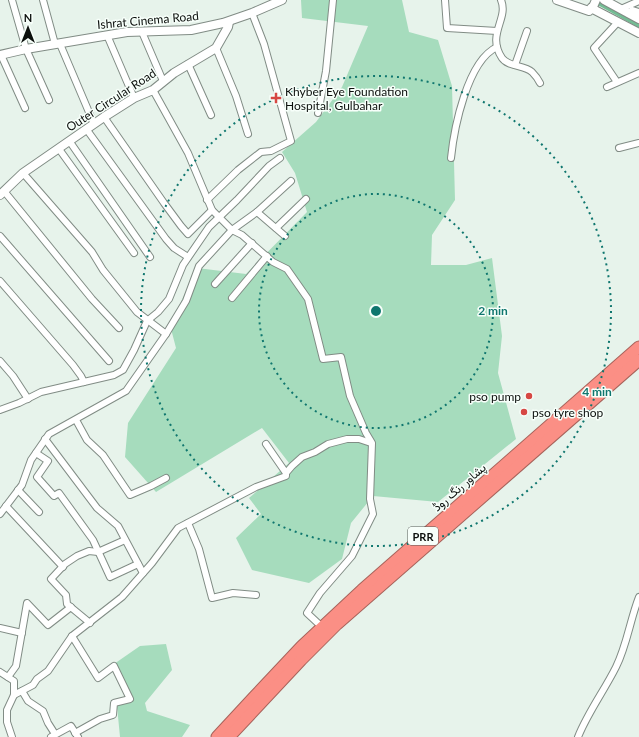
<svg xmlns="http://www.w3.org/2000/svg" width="639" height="737" viewBox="0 0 639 737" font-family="Lato,Vazirmatn,sans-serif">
  <rect width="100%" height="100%" fill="#e7f3eb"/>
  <g fill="#a6dcbd">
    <path d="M301 0H402L409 32 438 40 452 86 455 200 432 235 431 265H466L492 258 502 336 498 373 516 439 438 502 373 496 351 523 342 559 309 583 252 570 236 538 261 514 249 498 289 463 262 428 156 492 125 457 128 423 176 348 170 325 197 268 246 274 307 212 295 173 282 152 316 122 342 87 368 26 302 18Z"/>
    <path d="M166 644 172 670 145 703 147 711 190 725 182 737H120L117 706 132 700 114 664 140 646Z"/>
  </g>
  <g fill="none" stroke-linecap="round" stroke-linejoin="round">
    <path stroke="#73bd94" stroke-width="5" d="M594 0 639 25"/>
    <g stroke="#818c85" stroke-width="8">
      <g id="street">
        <path d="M12 0 26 49 49 100"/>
        <path d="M43 0 55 44"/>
        <path d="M445 0 447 28 497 31"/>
        <path d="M501 0C509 19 486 34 502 58 508 67 524 65 532 72 535 75 538 79 540 83"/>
        <path d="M621 9 639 1"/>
        <path d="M629 14 632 10 639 12"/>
        <path d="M142 32 163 81"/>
        <path d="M107 35 134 98"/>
        <path d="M60 44 94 124"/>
        <path d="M216 48 236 96 248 134"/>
        <path d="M1 55 25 108"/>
        <path d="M188 64 211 115"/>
        <path d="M515 65 527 31"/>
        <path d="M617 82 594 48 618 22"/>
        <path d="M607 87 639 73"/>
        <path d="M153 90 188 153 212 210 232 230 242 235 273 262 287 269 308 299 323 359 341 357 350 396 366 433 372 443 370 499 373 514 352 556 320 593 307 613 322 627"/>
        <path d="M318 113 326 71 333 0"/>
        <path d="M104 117 164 203 181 226 188 234 212 210"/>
        <path d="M87 130 166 239 174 248 188 257"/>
        <path d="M70 142 150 257"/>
        <path d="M619 148 639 143"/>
        <path d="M59 149 134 253"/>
        <path d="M451 158C454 129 467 61 497 47"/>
        <path d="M23 173 92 252 103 270 137 312 166 334"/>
        <path d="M4 191 92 299 119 328"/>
        <path d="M207 200 238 170 261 152 271 151 291 141 264 44 252 13"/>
        <path d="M257 212 285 236"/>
        <path d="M276 228 306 199"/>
        <path d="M0 236 109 361"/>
        <path d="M0 281 73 365 81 376 84 382"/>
        <path d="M215 284 252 243"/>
        <path d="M232 298 267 256"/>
        <path d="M0 361 13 376 28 399"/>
        <path d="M0 410 19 403 41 392 114 375 123 370 134 350 147 321 158 312 169 299 183 265 209 227 237 200 269 166 280 158"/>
        <path d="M76 420 87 440 103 455 130 495 151 486 166 478"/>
        <path d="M45 439 97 508 118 526 143 573"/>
        <path d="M36 453 48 461 37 477 54 496 59 493 93 540 110 577 138 564"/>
        <path d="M286 473 292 466 302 457 315 452 328 444 347 439H359L371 443"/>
        <path d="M18 490 39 512"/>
        <path d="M6 506 63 567"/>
        <path d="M0 514 22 485 31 460 49 434 126 391 166 334 186 301 199 266 232 230 257 212 291 181"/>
        <path d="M188 523 199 549 212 598 233 593 256 595"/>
        <path d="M90 623 67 604 66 595 51 579 65 564 77 556 89 551 98 552 125 540"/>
        <path d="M0 628 22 633"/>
        <path d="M72 636 98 678 114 666 130 699 114 703 113 715 100 719 75 733"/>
        <path d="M0 672 14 681V695L7 710V722L12 737"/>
        <path d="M8 677 16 666 27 603 48 625 71 607"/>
        <path d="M22 691 28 701 43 711 48 723 55 734"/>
        <path d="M14 695 33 685 37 679 48 671 72 636 122 597 152 563 178 528 256 487 286 476V473L266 444"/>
        <path d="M51 737 71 726 78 737"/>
        <path d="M578 737C588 712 604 691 616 667 627 645 630 620 639 597"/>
      </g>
    </g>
    <g stroke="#818c85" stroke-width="10">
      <g id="secondary">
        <path d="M557 0 589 11 591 8 639 33"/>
        <path d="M604 0 639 19"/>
        <path d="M592 9 596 0"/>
        <path d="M0 55 26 49 127 32 191 30 223 23 252 13 282 0"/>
        <path d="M0 195 23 173 104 117 134 98 153 90 174 73 216 48 228 27 229 22"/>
      </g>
    </g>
    <g stroke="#a7635b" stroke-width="13">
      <g id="highway">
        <path d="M217 737 255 696 302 646 362 590 639 347"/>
        <path d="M229 737 301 660 337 624 639 360"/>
      </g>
    </g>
    <use href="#street" stroke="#fff" stroke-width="6"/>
    <use href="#secondary" stroke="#fff" stroke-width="8"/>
    <use href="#highway" stroke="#fb8f85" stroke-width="11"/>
  </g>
  <g fill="none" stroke="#0f766e" stroke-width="2" stroke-dasharray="2 4">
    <circle cx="376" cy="311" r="117"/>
    <circle cx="376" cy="311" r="235"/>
  </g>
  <g fill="#d64743" stroke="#f7fffa" stroke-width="1.5">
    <path d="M274 92h4v4h4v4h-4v4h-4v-4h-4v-4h4z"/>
    <circle cx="529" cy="396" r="4"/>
    <circle cx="524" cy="412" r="4"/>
  </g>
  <g text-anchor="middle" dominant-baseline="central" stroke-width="3" stroke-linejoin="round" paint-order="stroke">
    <rect fill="#f7fffa" stroke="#525854" stroke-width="1" x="408" y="527" width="30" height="18" rx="3"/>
    <g font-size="11" font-weight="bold" fill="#0c100d">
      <text x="423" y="536">PRR</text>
    </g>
    <g font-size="12" fill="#0c100d" stroke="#f7fffa">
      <text transform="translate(148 20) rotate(-5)">Ishrat Cinema Road</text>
      <text transform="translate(111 100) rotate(-33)">Outer Circular Road</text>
      <text transform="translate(459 487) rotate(-41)">پشاور رنگ روڈ</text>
    </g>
    <g font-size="12" fill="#0c100d" stroke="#f7fffa" text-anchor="start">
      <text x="285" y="91">Khyber Eye Foundation<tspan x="285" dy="14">Hospital, Gulbahar</tspan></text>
      <text x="521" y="396" text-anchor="end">pso pump</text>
      <text x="532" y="412">pso tyre shop</text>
    </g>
  </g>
  <circle cx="376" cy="311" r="6" fill="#0f766e" stroke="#f7fffa" stroke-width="2"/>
  <g font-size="12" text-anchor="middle" font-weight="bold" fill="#0f766e" stroke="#f7fffa" stroke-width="3" stroke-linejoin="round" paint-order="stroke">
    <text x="493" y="315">2 min</text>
    <text x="597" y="396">4 min</text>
  </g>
  <g transform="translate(28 28)" stroke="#f7fffa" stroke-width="3" paint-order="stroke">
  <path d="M0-3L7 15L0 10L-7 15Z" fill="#0c100d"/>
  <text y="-6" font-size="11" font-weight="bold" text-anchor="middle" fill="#0c100d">N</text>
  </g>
</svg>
